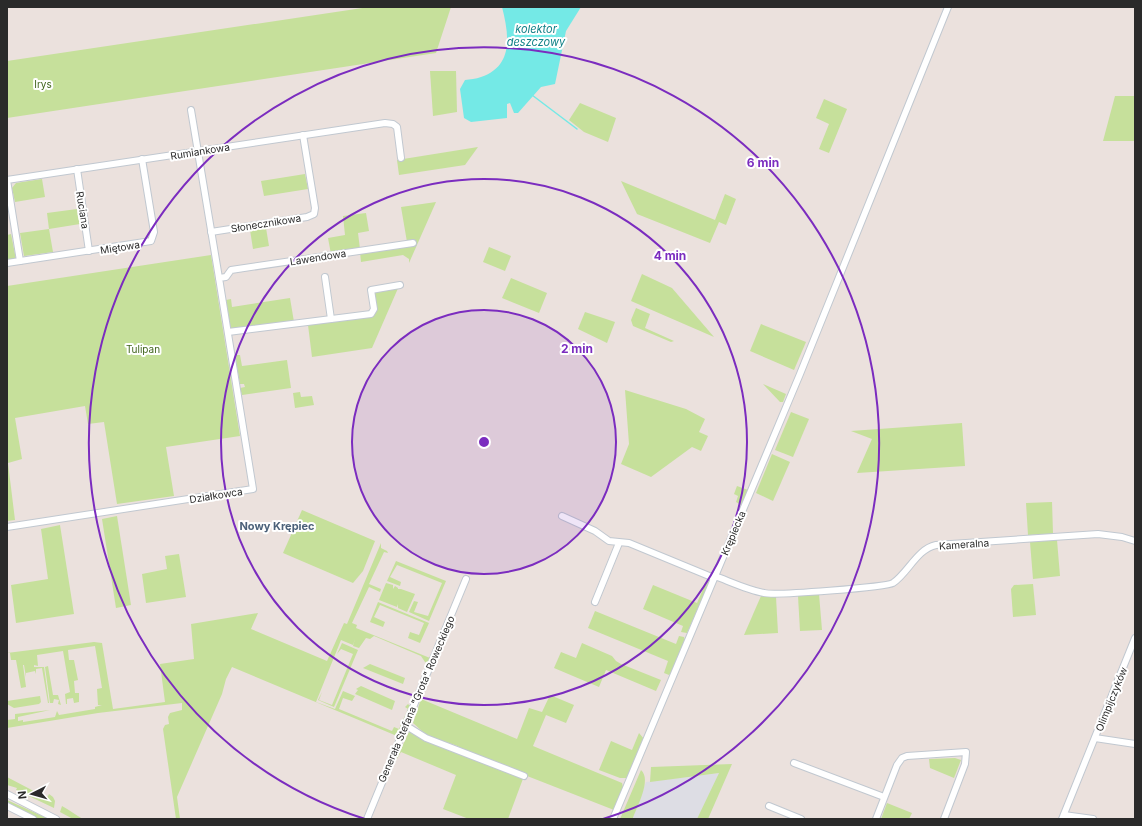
<svg xmlns="http://www.w3.org/2000/svg" width="1142" height="826" viewBox="0 0 1142 826" font-family="Inter,sans-serif">
  <rect width="100%" height="100%" fill="#ebe1dd"/>
  <path fill="#dddde4" d="M720 773 697 819 633 818 646 782Z"/>
  <g fill="#c6e09b">
    <path d="M369 7H451L436 53 7 118V61Z"/>
    <path d="M430 71H456L457 112 433 116Z"/>
    <path d="M1115 96H1135V141H1103Z"/>
    <path d="M824 99 847 109 829 153 819 149 829 124 816 118Z"/>
    <path d="M580 103 616 118 608 142 584 132 569 120Z"/>
    <path d="M478 147 465 165 399 175 397 160Z"/>
    <path d="M305 174 308 189 264 196 261 181Z"/>
    <path d="M42 179 45 197 15 202 12 188 16 183Z"/>
    <path d="M621 181 715 220 725 194 736 199 726 225 719 222 710 243 637 214Z"/>
    <path d="M436 202 409 263V259L403 255 361 262 360 252 407 242 401 207Z"/>
    <path d="M77 209 80 224 49 229 53 252 24 256 20 233 49 229 47 213Z"/>
    <path d="M366 213 369 231 358 233 360 249 331 254 328 238 345 235 343 216Z"/>
    <path d="M266 228 269 246 253 249 250 230Z"/>
    <path d="M11 234 16 259 7 260V235Z"/>
    <path d="M489 247 511 256 505 271 483 262Z"/>
    <path d="M211 255 240 436 166 447 174 496 117 504 104 422 88 424 85 406 15 418 22 459 8 463 15 520 7 521V286Z"/>
    <path d="M642 274 672 288 714 337 631 301Z"/>
    <path d="M511 278 547 293 539 313 502 298Z"/>
    <path d="M399 286 372 348 312 357 308 325 373 315 374 295 376 292Z"/>
    <path d="M290 298 294 322 231 330 226 300 231 299 232 307Z"/>
    <path d="M636 308 650 314 645 328 674 341 671 342 633 326 631 320Z"/>
    <path d="M585 312 615 322 607 343 578 329Z"/>
    <path d="M761 324 806 342 794 370 750 351Z"/>
    <path d="M235 355H240L242 366 287 360 291 388 242 395 240 388 245 387 244 384H240Z"/>
    <path d="M763 384 786 394 783 402H780Z"/>
    <path d="M625 390 686 409 705 419 699 432 708 436 701 451 692 447 651 477 621 464 629 444Z"/>
    <path d="M300 392 301 397 312 396 314 405 295 408 293 393Z"/>
    <path d="M791 412 809 419 793 457 775 450Z"/>
    <path d="M962 423 965 466 857 473 872 439 851 431Z"/>
    <path d="M772 454 790 462 773 501 756 493Z"/>
    <path d="M737 486 748 490 741 505 736 502 738 496 734 494Z"/>
    <path d="M1052 502 1053 534 1028 535 1026 503Z"/>
    <path d="M302 510 375 541 363 571 353 583 283 553Z"/>
    <path d="M117 516 131 605 116 608 102 519Z"/>
    <path d="M60 525 74 614 16 623 11 585 48 579 41 529Z"/>
    <path d="M1057 540 1060 576 1033 579 1030 542Z"/>
    <path d="M381 543V548L387 551 388 553 384 552 369 584 381 589 380 592 369 587 352 623 357 625 356 628 430 658 428 663 425 662 421 656 374 636 370 639 366 638 359 648 353 646 355 639 353 645 341 640 316 702 335 709 343 691 355 696 352 701 343 698 339 709 392 731 394 727 399 729 408 709 405 707 408 704 410 706 397 736 232 667 226 679 222 694 177 797 180 819H176L163 729 165 725 169 724 168 717 170 713 182 710V703L98 713 7 728V720L15 719V714L50 710 18 717V721L23 720V722L55 717 57 711 59 715 95 709V707L102 705H98L97 689 102 688 95 646 68 650 69 660H74L78 680 74 681 75 693H79V702L74 703 73 698 67 699V704H66L65 694 70 692 63 651 37 655 38 666 34 665V667H44L49 703H48L42 668 36 669V674L35 671 26 673V677L24 665H23L26 687 21 688 16 660H11L10 653H7L94 642 102 643 113 709 165 702 160 664 194 659 191 624 258 613 251 629 327 661 344 623 347 624Z"/>
    <path d="M179 554 186 597 146 603 142 574 167 569 165 556Z"/>
    <path d="M396 561 446 581 429 621 409 612 414 601 418 602 414 612 428 616 442 583 397 565 390 577 401 582 400 586 387 581Z"/>
    <path d="M708 578 709 583 687 633 681 632 683 626 643 609 653 585 697 603Z"/>
    <path d="M386 583 393 585V589L395 586 398 588V589H401L415 594 407 612 398 608V604L397 607 379 600Z"/>
    <path d="M1033 584 1036 615 1013 617 1011 589 1014 585Z"/>
    <path d="M819 594 822 630 800 631 798 596Z"/>
    <path d="M761 596 776 597 778 633 744 635Z"/>
    <path d="M378 602 429 623 420 643 408 638 410 632 419 635 424 623 380 605 374 617 385 622 383 627 370 622Z"/>
    <path d="M595 611 676 644 679 636 684 637 685 640 672 673 669 675 664 673 668 661 588 628Z"/>
    <path d="M342 643 358 650 334 707 318 700 322 692 319 700 332 705 353 654 341 649 337 654Z"/>
    <path d="M582 643 612 656 616 661 621 664 661 680 656 691 606 670 599 687 554 668 561 652 576 658Z"/>
    <path d="M370 664 405 678 403 684 363 668Z"/>
    <path d="M48 666 53 695H58L61 705 58 704 59 700 54 699 53 703H50L45 667Z"/>
    <path d="M361 686 395 701 392 710 355 694 358 690 356 689Z"/>
    <path d="M550 695 574 705 566 723 546 715 533 746 622 783 623 787 614 810 466 752C458 744 448 743 437 740 427 737 420 729 413 723L421 699 517 739 529 708 542 712Z"/>
    <path d="M40 696 41 702 39 704 14 708 7 704V701Z"/>
    <path d="M409 732 524 776 508 819H469L443 809 456 775 401 752 395 762Z"/>
    <path d="M639 733 644 739 627 778H620L599 770 611 741 632 750Z"/>
    <path d="M955 758 961 760 954 778 930 768 929 759Z"/>
    <path d="M732 764 708 819H697L719 773 650 782 651 767Z"/>
    <path d="M641 770C652 780 637 806 633 818L634 819H620Z"/>
    <path d="M7 777 47 798 49 794 53 797 55 801 54 808 16 790 17 788 7 785Z"/>
    <path d="M7 800 49 819H39L7 802Z"/>
    <path d="M887 803 912 813 909 819H881Z"/>
    <path d="M62 806C70 810 75 815 83 819H73L60 812Z"/>
  </g>
  <path fill="#74e9e6" d="M502 7H581L566 31 555 84 541 87 518 113H514L510 103 507 104V118L471 122 464 118 460 89 465 80C470 79 476 79 481 77 514 66 509 34 502 7Z"/>
  <g fill="none" stroke-linecap="round" stroke-linejoin="round">
    <path stroke="#74e9e6" stroke-width="1.5" d="M532 95 577 129"/>
    <g stroke="#c1c8d0" stroke-width="8">
      <g id="minor">
        <path d="M191 110 219 278"/>
        <path d="M77 169 89 251"/>
        <path d="M211 232 307 217 314 214 315 208 303 135"/>
        <path d="M20 261 7 180 385 123 393 124 397 127 401 158"/>
        <path d="M7 263 151 241 154 232 142 159"/>
        <path d="M325 277 331 319"/>
        <path d="M228 332 371 314 374 309 371 290 400 285"/>
        <path d="M562 516 595 531 609 541 629 543 714 578"/>
        <path d="M7 527 253 489 219 278 226 277 231 270 413 243"/>
        <path d="M715 576C731 582 748 590 764 593 775 596 886 587 893 583 908 573 917 549 936 545L1098 534 1122 537 1135 541"/>
        <path d="M595 602 619 543"/>
        <path d="M405 725 426 738 524 776"/>
        <path d="M1095 738 1135 744"/>
        <path d="M794 763 884 797"/>
        <path d="M7 794 56 819"/>
        <path d="M7 806 33 819"/>
        <path d="M769 806 801 819"/>
        <path d="M1064 815 1093 819"/>
        <path d="M367 819 466 579"/>
        <path d="M613 819 800 374 948 7"/>
        <path d="M876 819 897 765 902 758 907 756 966 752 965 764 944 819"/>
        <path d="M1062 819 1135 638"/>
      </g>
    </g>
    <use href="#minor" stroke="#fff" stroke-width="6"/>
  </g>
  <circle cx="484" cy="442" r="132" fill="#7b2cbf" fill-opacity=".12"/>
  <g fill="none" stroke="#7b2cbf" stroke-width="2">
    <circle cx="484" cy="442" r="132"/>
    <circle cx="484" cy="442" r="263"/>
    <path d="M365 819A395 395 0 1 1 603 819"/>
  </g>
  <g text-anchor="middle" dominant-baseline="central" stroke-width="4" stroke-linejoin="round" paint-order="stroke">
    <g font-size="10" fill="#40641d" stroke="#fff">
      <text x="43" y="84">Irys</text>
      <text x="143" y="349">Tulipan</text>
    </g>
    <g font-size="10" fill="#2a2a2a" stroke="#fff">
      <text transform="translate(200 151) rotate(-9)">Rumiankowa</text>
      <text transform="translate(83 210) rotate(81)">Ruciana</text>
      <text transform="translate(266 223) rotate(-9)">Słonecznikowa</text>
      <text transform="translate(120 247) rotate(-9)">Miętowa</text>
      <text transform="translate(318 257) rotate(-9)">Lawendowa</text>
      <text transform="translate(216 495) rotate(-9)">Działkowca</text>
      <text transform="translate(733 533) rotate(-67)">Krępiecka</text>
      <text transform="translate(964 544) rotate(-4)">Kameralna</text>
      <text transform="translate(416 699) rotate(-67)">Generała Stefana "Grota" Roweckiego</text>
      <text transform="translate(1111 699) rotate(-68)">Olimpijczyków</text>
    </g>
    <g font-size="11" font-style="italic" fill="#138288" stroke="#fff">
      <text x="536" y="29">kolektor<tspan x="536" dy="13">deszczowy</tspan></text>
    </g>
    <g font-size="11" font-weight="bold" fill="#4c6179" stroke="#fff">
      <text x="277" y="526">Nowy Krępiec</text>
    </g>
  </g>
  <circle cx="484" cy="442" r="6" fill="#7b2cbf" stroke="#fff" stroke-width="2"/>
  <g font-size="12" text-anchor="middle" font-weight="bold" fill="#7b2cbf" stroke="#fff" stroke-width="4" stroke-linejoin="round" paint-order="stroke">
    <text x="763" y="167">6 min</text>
    <text x="670" y="260">4 min</text>
    <text x="577" y="353">2 min</text>
  </g>
  <rect width="1142" height="826" fill="none" stroke="#2a2a2a" stroke-width="16"/>
  <g transform="translate(32 794) rotate(264)" stroke="#ffffff" stroke-width="3" paint-order="stroke">
  <path d="M0-3L7 15L0 10L-7 15Z" fill="#2a2a2a"/>
  <text y="-6" font-size="11" font-weight="bold" text-anchor="middle" fill="#2a2a2a">N</text>
  </g>
</svg>
